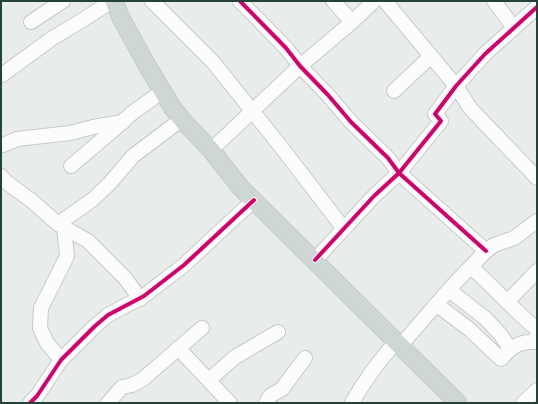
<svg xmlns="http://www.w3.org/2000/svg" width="538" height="404" viewBox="0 0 538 404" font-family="Signika,sans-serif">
  <rect width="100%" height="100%" fill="#e8edeb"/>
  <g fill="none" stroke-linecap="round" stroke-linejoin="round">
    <g stroke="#c5cac8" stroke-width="16">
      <g id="minor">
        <path d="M152 1 213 62 278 143 344 229"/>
        <path d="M240 1 286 48 300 66 328 95 351 122 388 158 399 173 486 251"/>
        <path d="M333 1 352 22"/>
        <path d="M385 1 456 86 470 108 537 178"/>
        <path d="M494 1 514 28"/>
        <path d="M31 22 63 1"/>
        <path d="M2 75 51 39 81 21 112 1"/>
        <path d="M394 91 431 56"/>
        <path d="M1 145H3L17 139 70 133 93 127 123 122"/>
        <path d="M211 150 300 66 352 22 374 1"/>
        <path d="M71 166 111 132 132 113 163 91"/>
        <path d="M1 176 6 182 32 201 58 224 88 241 125 278 140 299"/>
        <path d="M58 224 92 200 110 183 133 156 182 119"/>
        <path d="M315 260 374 196 399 173 441 121 435 114 456 86 485 54 537 7"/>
        <path d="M471 267C494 287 513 310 537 329"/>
        <path d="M449 290 485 318 500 334 510 348"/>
        <path d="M507 302 537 271"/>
        <path d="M436 304 469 329 501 359C510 348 519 341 534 342L537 336"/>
        <path d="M400 346 454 284 486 251 494 245 514 238 537 221"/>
        <path d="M178 348 230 403"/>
        <path d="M61 360 47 343 40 328 41 308 67 256 64 228"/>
        <path d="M209 380 235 357 278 332"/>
        <path d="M30 403 37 396 61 360 95 326 108 315 144 296 184 265 254 200"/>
        <path d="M108 403 122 387 132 385 143 379 202 328"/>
        <path d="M266 403 270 396 282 389 305 358"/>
        <path d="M352 403C365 379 378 362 396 342"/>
        <path d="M523 403 537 390"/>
      </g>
    </g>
    <g stroke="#c3ccc9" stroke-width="19">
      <path id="major" d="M114 1 121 18 148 67 172 107 184 122 211 150 241 188 458 403"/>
    </g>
    <use href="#minor" stroke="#fcfcfc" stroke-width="14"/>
    <use href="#major" stroke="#cfd7d5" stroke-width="17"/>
    <g stroke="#f7fbf9" stroke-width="6">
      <g id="cycleway">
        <path d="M240 1 286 48 300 66 328 95 351 122 388 158 399 173 486 251"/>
        <path d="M315 260 374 196 399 173 441 121 435 114 456 86 485 54 537 7"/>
        <path d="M30 403 37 396 61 360 95 326 108 315 144 296 184 265 254 200"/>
      </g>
    </g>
    <use href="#cycleway" stroke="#d6006c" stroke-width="4"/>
  </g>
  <rect width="538" height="404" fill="none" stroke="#24423a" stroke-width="4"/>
</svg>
